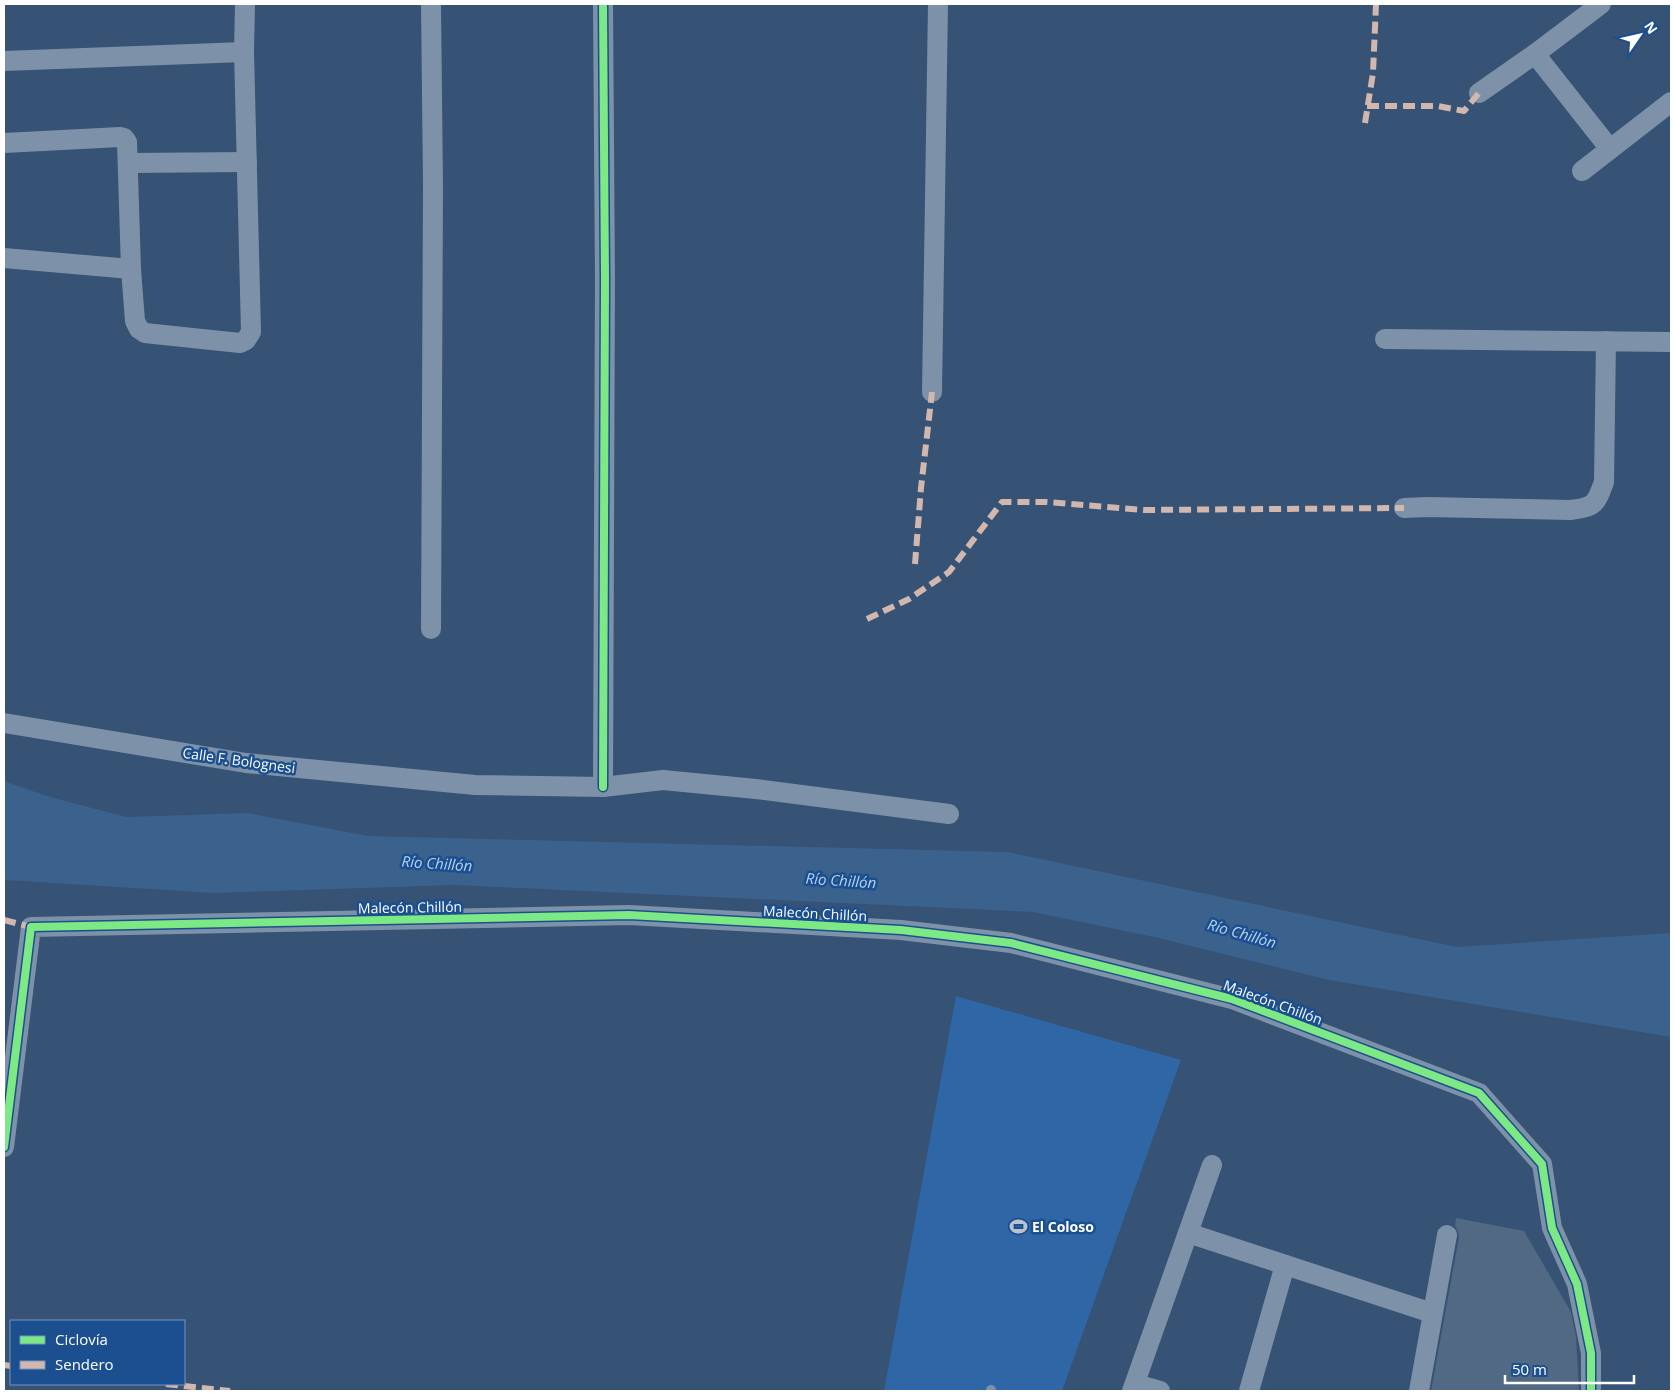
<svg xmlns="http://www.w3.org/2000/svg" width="1675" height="1395" viewBox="0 0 1675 1395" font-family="'Open Sans',sans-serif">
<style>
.green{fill:#2f66a5}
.water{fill:#3b618d}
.building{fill:#526984}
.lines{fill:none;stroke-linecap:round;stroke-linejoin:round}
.service{stroke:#7d92a8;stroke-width:10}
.minor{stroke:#7d92a8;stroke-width:20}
.quiet{stroke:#d1b7ad;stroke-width:6;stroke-dasharray:12 6;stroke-linecap:butt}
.cycleway-casing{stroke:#1b4f8f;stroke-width:11}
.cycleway{stroke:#7ce984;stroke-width:8}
.labels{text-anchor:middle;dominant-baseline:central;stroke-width:5;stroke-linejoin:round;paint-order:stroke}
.street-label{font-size:14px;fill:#fff;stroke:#1b4f8f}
.poi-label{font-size:14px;font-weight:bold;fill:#fff;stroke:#1b4f8f;text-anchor:start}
.water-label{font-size:15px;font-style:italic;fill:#b5d3f5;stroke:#1b4f8f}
</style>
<rect width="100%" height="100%" fill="#365274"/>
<polygon class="green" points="956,996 1181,1060 1062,1391 884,1391"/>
<polygon class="water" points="4,781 47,796 126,817 248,813 368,836 1008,852 1457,947 1671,933 1671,1037 1329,980 1154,937 1033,912 454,885 214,893 4,880"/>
<polygon class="building" points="1456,1218 1524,1231 1571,1312 1576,1337 1579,1391 1431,1391 1459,1237 1458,1231 1455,1226"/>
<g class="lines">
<polyline class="service" points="991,1391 991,1390"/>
<g class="minor">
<polyline points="1535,54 1610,149"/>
<polyline points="4,61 244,52"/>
<polyline points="1479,93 1535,54 1601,4"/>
<polyline points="4,143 120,137 124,138 127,142 131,269 135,321 139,329 145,333 240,343 246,340 251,332 244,52 245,4"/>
<polyline points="128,163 247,162"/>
<polyline points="1582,171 1671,102"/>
<polyline points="4,258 131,269"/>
<polyline points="1385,339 1671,342"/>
<polyline points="932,392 938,4"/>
<path d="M1404,508L1427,507L1570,510C1595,507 1596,504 1604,482L1606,341"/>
<polyline points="431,629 433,186 431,4"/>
<polyline points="4,723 246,763 475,785 603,787 663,780 756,789 949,814"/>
<polyline points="603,787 605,280 603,4"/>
<polyline points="4,1147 31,927 629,915 901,930 1011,943 1232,999 1479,1093 1542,1164 1552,1228 1577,1284 1591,1353 1591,1391"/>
<polyline points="1188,1233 1432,1313"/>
<polyline points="1135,1384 1160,1391"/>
<polyline points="1132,1391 1212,1165"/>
<polyline points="1249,1391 1285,1265"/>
<polyline points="1419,1391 1447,1235"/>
</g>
<g class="quiet">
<polyline points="1367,106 1438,106 1464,111 1479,93"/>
<polyline points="1365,123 1373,73 1376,4"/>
<polyline points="915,564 921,488 932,392"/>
<polyline points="867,619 909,599 949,572 1002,502 1046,502 1144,510 1404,508"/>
<polyline points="4,920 31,927"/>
<polyline points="4,1365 11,1366"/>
<polyline points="166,1384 230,1391"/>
</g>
<defs>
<g id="cycleway">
<polyline points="603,787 605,280 603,4"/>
<polyline points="4,1147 31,927 629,915 901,930 1011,943 1232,999 1479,1093 1542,1164 1552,1228 1577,1284 1591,1353 1591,1391"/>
</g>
</defs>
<use href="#cycleway" class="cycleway-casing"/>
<use href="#cycleway" class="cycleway"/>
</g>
<defs>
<symbol id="stadium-bare" viewBox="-9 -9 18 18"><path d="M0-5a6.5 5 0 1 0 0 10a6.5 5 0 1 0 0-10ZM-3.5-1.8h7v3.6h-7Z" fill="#b9c2ce" stroke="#1b4f8f" stroke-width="2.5" paint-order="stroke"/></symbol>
</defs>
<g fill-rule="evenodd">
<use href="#stadium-bare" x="1006" y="1214" width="25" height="25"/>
</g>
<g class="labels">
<g class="street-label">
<text transform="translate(239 760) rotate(8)">Calle F. Bolognesi</text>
<text transform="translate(410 907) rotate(-1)">Malecón Chillón</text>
<text transform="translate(815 913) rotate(3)">Malecón Chillón</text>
<text transform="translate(1273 1002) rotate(20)">Malecón Chillón</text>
</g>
<g class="poi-label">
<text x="1032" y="1226">El Coloso</text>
</g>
<g class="water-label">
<text transform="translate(437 863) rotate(4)">Río Chillón</text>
<text transform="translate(841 880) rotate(4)">Río Chillón</text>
<text transform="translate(1242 933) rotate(16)">Río Chillón</text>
</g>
</g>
<rect width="1675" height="1395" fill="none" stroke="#ffffff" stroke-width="10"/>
<rect x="10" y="1320" width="175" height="65" fill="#1b4f8f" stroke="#7695bc"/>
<rect x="20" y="1336" width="25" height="8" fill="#7ce984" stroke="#7695bc"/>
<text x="55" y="1345" font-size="15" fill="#ffffff">Ciclovía</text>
<rect x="20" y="1361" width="25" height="8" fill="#d1b7ad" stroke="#7695bc"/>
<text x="55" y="1370" font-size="15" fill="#ffffff">Sendero</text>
<g transform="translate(1640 35) rotate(56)" stroke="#1b4f8f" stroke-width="4" paint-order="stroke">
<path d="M0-4L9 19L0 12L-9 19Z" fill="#ffffff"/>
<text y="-8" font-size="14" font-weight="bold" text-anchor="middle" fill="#ffffff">N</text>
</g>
<path d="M1505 1375v8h129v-8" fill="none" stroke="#ffffff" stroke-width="2.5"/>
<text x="1512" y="1375" font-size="15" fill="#ffffff" stroke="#1b4f8f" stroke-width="4" paint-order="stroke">50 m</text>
</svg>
